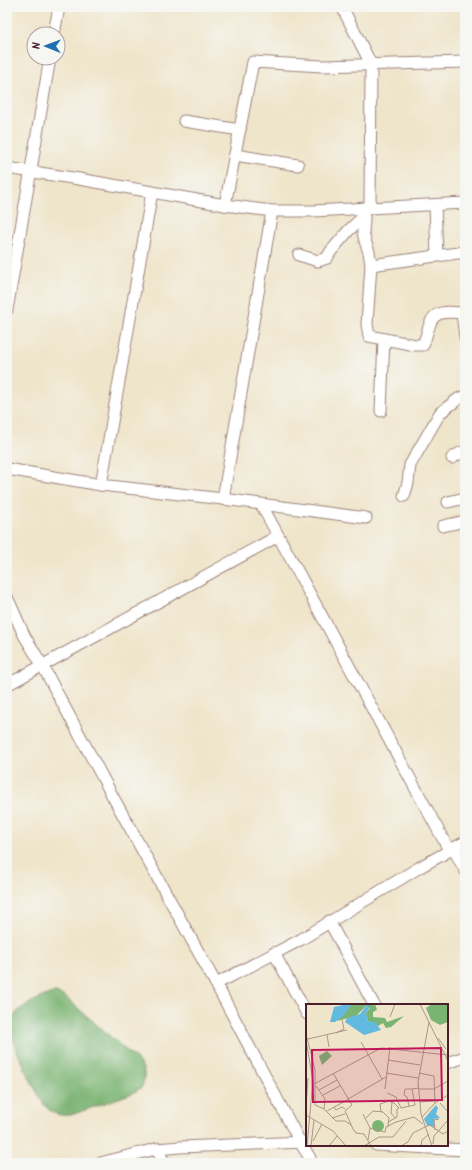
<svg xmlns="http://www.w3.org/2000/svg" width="472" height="1170" viewBox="0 0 472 1170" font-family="Kalam,sans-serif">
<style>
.forest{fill:#7ab472;stroke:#626a4e}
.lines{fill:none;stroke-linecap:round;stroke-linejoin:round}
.minor-casing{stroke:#9c827a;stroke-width:13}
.minor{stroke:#fff;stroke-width:11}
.inset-road{fill:none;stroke:#ad968a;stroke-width:1}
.view{fill:#c2185b;fill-opacity:0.15;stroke:#c2185b;stroke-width:2}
.inset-edge{fill:none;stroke:#4a1f2b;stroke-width:2}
</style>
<rect width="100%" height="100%" fill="#f6f6f2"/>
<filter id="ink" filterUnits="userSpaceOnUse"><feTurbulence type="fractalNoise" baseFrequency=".025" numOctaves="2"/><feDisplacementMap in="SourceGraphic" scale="8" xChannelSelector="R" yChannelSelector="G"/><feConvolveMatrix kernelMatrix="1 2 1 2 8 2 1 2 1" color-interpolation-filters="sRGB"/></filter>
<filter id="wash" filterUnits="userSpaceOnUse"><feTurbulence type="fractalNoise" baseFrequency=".012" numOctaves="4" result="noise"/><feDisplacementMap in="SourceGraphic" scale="16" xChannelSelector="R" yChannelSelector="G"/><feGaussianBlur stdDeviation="0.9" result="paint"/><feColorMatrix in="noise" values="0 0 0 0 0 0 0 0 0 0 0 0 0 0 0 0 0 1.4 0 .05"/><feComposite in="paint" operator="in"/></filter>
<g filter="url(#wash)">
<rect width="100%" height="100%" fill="#efe5ca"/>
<path class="forest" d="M52,993H56L65,997L135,1058C145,1068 146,1073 142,1087L133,1093L71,1115C62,1116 56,1115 48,1109C41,1104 17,1053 14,1043C12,1035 11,1023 15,1015C20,1006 42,997 52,993Z"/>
</g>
<g filter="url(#ink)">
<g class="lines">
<defs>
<g id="minor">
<polyline points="342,7 371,64 370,208"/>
<polyline points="464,7 465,8"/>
<polyline points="54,34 59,7"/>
<polyline points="184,121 240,130"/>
<polyline points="235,155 298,165"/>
<polyline points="7,168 79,179 225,205 272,211 313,211 465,203"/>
<polyline points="225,205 253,62 322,66 465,62"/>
<polyline points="435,205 437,256"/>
<polyline points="363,208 363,213 364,219 363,232 365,241 369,252 371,265 465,252"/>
<polyline points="299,255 318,261 327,258 331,251 349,230 364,216"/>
<path d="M371,265L367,324L369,336L415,345H423C426,338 427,331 430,324C435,308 452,313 465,313"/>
<polyline points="7,310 50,58"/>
<polyline points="462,313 465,337"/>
<polyline points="381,411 384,339"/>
<polyline points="452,458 460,453 465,452"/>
<polyline points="7,469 101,485 223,499 366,518"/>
<polyline points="101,485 152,192"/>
<polyline points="404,496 408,483 410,465 440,413 458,399 465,396"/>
<polyline points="223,499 272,211"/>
<polyline points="448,502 465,498"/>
<polyline points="261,504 449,850"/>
<polyline points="443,526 465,521"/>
<polyline points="7,597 24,635 42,665 113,797 216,984 300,1142 310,1158"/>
<polyline points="7,685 278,536"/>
<polyline points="453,848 465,870"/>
<polyline points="329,921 374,1005"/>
<polyline points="274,953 307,1014"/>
<polyline points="216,984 300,940 420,867 465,842"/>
<polyline points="447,1063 465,1057"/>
<polyline points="376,1145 465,1150"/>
<polyline points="156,1149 165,1163"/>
<polyline points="100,1163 156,1149 180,1147 305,1142"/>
</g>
</defs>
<use href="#minor" class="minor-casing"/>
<use href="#minor" class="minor"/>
</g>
</g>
<g transform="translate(306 1004)">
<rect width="142" height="142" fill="#efe5ca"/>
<path d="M46,0H69L71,6L67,8V13L79,14L81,18L98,12L85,23L80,24L77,19L72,22L62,17L60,9L64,4L60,2L50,12L31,17ZM126,0H142V18L134,21L125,16L120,4ZM21,47L26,52L16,61L13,52ZM66 122a6 6 0 1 1 12 0a6 6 0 1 1-12 0Z" fill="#7ab472"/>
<path d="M42,0H46L36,13L29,18H24L28,3ZM61,1L64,3L60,9L62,17L69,18L75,26L58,31L39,18L41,14L54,10ZM130,101L132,104L130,110L134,114L128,115V123L121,121L118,115Z" fill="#63bae0"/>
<path class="inset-road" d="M114,0L142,57M84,13L89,0M123,18L112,78L115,110L126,142M30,29L38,25L36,16M0,30L9,66V101M21,31L23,43M132,34L140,45M2,35L41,26M0,37L7,76L1,142M55,38L76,75M82,56L114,61M27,69L46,101L39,107L47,125L50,129L58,130L65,142M80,69L112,74M113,69L128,72L129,99L116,113M8,80L75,44L142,51M10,82L19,95L18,105M79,85L84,43M113,85H128L142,77M13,86L31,76M81,89L90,93L95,104L109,101L106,85L113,84M17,91L34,82M42,95L80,73M86,98L85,109L89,114M113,98L129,97M129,99L142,91M134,99L142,108M9,101L18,105L30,117H39L45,121M103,102L101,93L98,91L99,85H106M28,103L30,106L36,103L39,105M0,104L2,74M21,107L43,95M75,108L74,100L83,97L88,99L93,104M57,110L64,124L79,128L80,123L90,118L108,113L117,120M0,111L27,127L40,142M26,114L39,110M59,115L67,107L77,108L83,114L82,123M82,118L91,113V105L93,104M129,126L128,116L133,115M62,136L64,124M7,137L16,120M127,140L128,132L142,116M5,142L8,116M23,142L31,132M58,142L73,133H87L100,117M95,142L102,138L107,129L121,122L124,121L137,130L142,127M115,142L116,136L123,130"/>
<path class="view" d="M135,44L136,96L7,98L6,46Z"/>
<rect width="142" height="142" class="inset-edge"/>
</g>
<rect width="472" height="1170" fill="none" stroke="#f6f6f2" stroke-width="24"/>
<g transform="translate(46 46) rotate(271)"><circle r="19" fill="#f6f6f2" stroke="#b1a0a2"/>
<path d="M0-3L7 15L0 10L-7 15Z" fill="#1f6fb2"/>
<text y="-6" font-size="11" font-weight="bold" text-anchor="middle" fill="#4a1f2b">N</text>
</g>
</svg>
